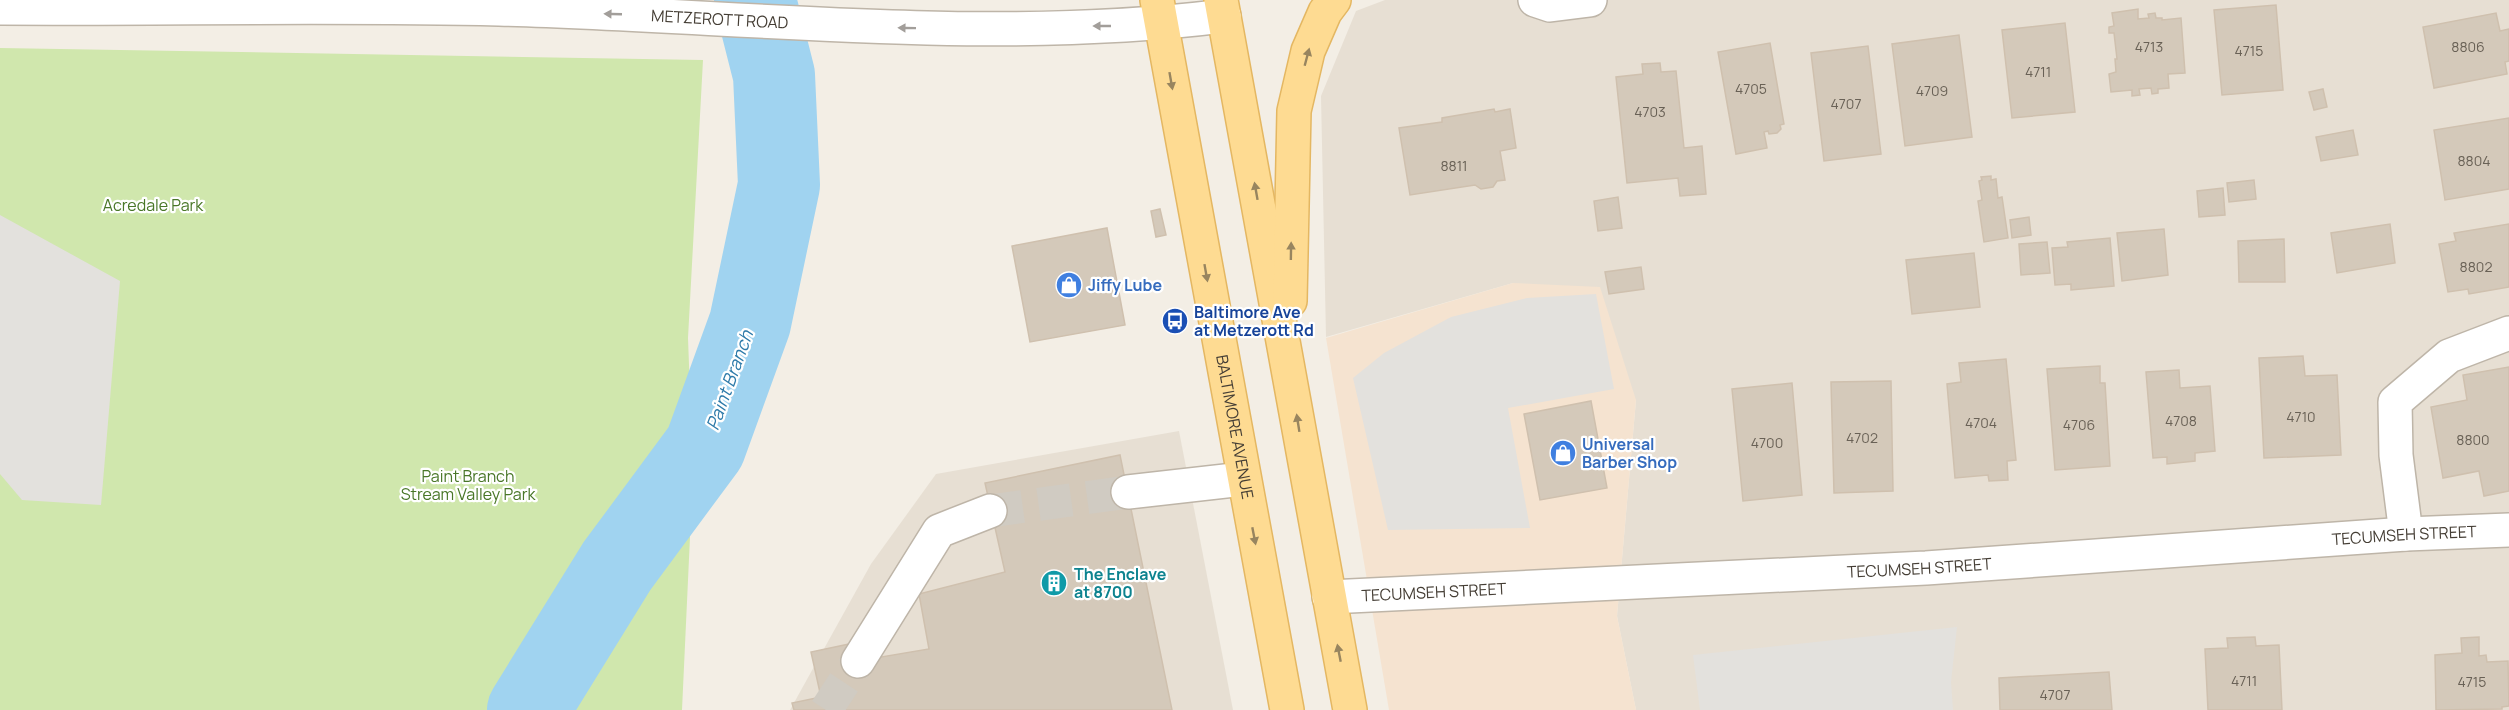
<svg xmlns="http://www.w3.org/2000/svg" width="2509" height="710" viewBox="0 0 2509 710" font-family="Manrope,sans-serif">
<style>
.residential{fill:#e7dfd3}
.commercial{fill:#f5e3d0}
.green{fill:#d0e7ad}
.parking{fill:#e3e1dd}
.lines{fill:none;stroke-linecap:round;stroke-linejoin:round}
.river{stroke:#a0d3f0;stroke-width:82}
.building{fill:#d4c9ba;stroke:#cfc0ae;stroke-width:1.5}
.minor-tunnel{stroke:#d0cbc2;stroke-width:33;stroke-dasharray:33 16;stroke-linecap:butt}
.minor-casing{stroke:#beb5a8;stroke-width:36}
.major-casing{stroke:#e4b762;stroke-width:36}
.minor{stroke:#fff;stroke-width:33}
.major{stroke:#fedb92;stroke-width:33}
.oneway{fill:#a29e9a}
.oneway2{fill:#98855f}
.labels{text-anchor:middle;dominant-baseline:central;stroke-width:4.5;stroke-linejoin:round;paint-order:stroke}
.number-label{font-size:14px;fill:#696156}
.street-label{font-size:16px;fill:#453e35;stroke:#fff}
.park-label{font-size:16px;fill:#497728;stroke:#fff}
.shop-label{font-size:16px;font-weight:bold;fill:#366cbe;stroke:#fff;text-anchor:start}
.transit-label{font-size:16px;font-weight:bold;fill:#164399;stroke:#fff;text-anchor:start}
.culture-label{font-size:16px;font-weight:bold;fill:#0d838f;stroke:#fff;text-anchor:start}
.water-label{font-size:18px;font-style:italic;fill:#2d7aa9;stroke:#fff}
</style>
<rect width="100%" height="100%" fill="#f3eee5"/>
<g class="residential">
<polygon points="1385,0 2509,0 2509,710 1636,710 1617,616 1636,400 1513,283 1326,337 1321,96 1356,11"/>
<polygon points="1179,431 1233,710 790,710 871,564 936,474"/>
</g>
<polygon class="commercial" points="1513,283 1600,287 1636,400 1617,616 1636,710 1389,710 1326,338"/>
<polygon class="green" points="0,48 703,60 688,338 693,472 682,710 0,710"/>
<g class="parking">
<polygon points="0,215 120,281 101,505 22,500 0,474"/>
<polygon points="1596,294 1614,389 1508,408 1530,528 1388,530 1353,378 1384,353 1451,317 1527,298"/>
<polygon points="1957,627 1951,682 1953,710 1700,710 1693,655"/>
</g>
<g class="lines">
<polyline class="river" points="528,710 617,566 705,447 750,323 779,185 774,75 755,0"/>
</g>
<g class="building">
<polygon points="2276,5 2283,90 2222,95 2214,10"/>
<polygon points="2138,9 2138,19 2149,18 2148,14 2155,13 2156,18 2162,18 2162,20 2181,18 2185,73 2168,74 2169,88 2158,89 2158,93 2152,94 2151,88 2139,89 2140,95 2132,96 2132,90 2111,92 2109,74 2116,72 2115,59 2117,59 2114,33 2109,33 2109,27 2114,26 2112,13"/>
<polygon points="2496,13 2500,31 2509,29 2509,61 2505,62 2507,74 2434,88 2423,27"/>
<polygon points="2065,23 2075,112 2012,118 2002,30"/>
<polygon points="1959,35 1972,137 1905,146 1892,44"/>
<polygon points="1770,43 1784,124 1780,125 1781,129 1777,133 1769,134 1768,131 1764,132 1767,148 1736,154 1718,52"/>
<polygon points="1868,46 1881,154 1824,161 1811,53"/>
<polygon points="1660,63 1661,72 1676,71 1684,148 1702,146 1706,194 1680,196 1678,178 1627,183 1616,77 1643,74 1642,64"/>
<polygon points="2323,89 2327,107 2314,110 2309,92"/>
<polygon points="1494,109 1495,112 1510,109 1516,148 1500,151 1505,180 1497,181 1493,187 1481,189 1475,185 1410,195 1399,128 1442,122 1442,118"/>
<polygon points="2509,118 2509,189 2445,200 2434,130"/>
<polygon points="2353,130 2358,155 2321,161 2316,137"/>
<polygon points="1991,176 1991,180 1996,179 1998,198 2002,197 2008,238 1984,242 1978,201 1982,200 1979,181 1982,180 1981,177"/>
<polygon points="2254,180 2256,199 2229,202 2227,183"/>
<polygon points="2223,188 2225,215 2199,217 2197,191"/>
<polygon points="1618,197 1622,228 1598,231 1594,201"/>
<polygon points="1160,209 1166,235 1156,237 1151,211"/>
<polygon points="2029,217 2031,235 2012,238 2010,220"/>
<polygon points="2390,224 2395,263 2337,273 2331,233"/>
<polygon points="2509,224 2509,287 2469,294 2468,289 2448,292 2439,244 2456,241 2454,233"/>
<polygon points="1107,228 1125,325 1030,342 1012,246"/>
<polygon points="2164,229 2168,275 2122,281 2117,233"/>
<polygon points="2110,238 2114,286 2071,290 2071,284 2055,285 2052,248 2068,247 2067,242"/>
<polygon points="2284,239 2285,282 2239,282 2238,241"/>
<polygon points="2047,242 2050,273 2021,275 2019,244"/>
<polygon points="1974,253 1980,307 1912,314 1906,260"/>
<polygon points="1641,267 1644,289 1609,294 1605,272"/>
<polygon points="2303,356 2305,376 2337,375 2341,455 2264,458 2259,358"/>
<polygon points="2006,359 2016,460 2007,461 2008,480 1989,481 1988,475 1955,478 1947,384 1961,382 1959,363"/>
<polygon points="2100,366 2100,383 2105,383 2110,466 2055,470 2047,369"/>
<polygon points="2509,367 2509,491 2484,496 2479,471 2443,478 2431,407 2467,400 2463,375"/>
<polygon points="2179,370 2180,388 2210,386 2215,451 2195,453 2195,461 2167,464 2167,457 2153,458 2146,372"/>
<polygon points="1891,381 1893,491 1834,493 1831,382"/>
<polygon points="1792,383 1802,495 1743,501 1732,389"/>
<polygon points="1591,401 1607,488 1540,500 1524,414"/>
<polygon points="1120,455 1172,710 794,710 792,703 821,697 811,652 854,643 858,661 929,649 919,594 1005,572 985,483"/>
<polygon points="2255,637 2256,646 2279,645 2282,710 2208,710 2205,649 2228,648 2227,638"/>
<polygon points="2479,637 2479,656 2486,655 2487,662 2508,661 2509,706 2502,707 2502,709 2436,710 2435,655 2462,653 2461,638"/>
<polygon points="2109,672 2112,710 2000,710 1999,678"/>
</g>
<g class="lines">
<g class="minor-tunnel">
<polyline points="990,511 1128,492"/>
<polyline points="826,710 858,661"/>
</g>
<defs>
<g id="minor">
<polyline points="1535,0 1550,5 1590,0"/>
<path id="s1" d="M0,8C166,9 333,5 499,9C740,15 983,46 1224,16"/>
<polyline points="1128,492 1243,479"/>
<polyline points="2406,534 2396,455 2395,402 2449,356 2509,333"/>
<path id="s2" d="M1329,597L1926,568L2406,534L2509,530"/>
<polyline points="858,661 939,531 990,511"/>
</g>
<g id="major">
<path id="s3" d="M1157,0L1287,710"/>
<polyline points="1221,0 1350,710"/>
<polyline points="1290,301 1294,111 1308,51 1325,12 1334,0"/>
</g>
</defs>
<use href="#minor" class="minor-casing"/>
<use href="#major" class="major-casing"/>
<use href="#minor" class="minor"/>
<use href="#major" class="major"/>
</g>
<defs><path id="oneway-solid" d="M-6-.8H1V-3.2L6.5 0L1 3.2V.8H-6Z" transform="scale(1.5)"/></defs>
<g class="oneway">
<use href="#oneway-solid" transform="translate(613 14) rotate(-178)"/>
<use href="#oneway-solid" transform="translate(1102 26) rotate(-180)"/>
<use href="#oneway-solid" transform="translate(907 28) rotate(-179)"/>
</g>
<g class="oneway2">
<use href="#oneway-solid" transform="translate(1307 57) rotate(-75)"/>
<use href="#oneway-solid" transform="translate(1171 81) rotate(80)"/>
<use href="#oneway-solid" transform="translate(1256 191) rotate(-100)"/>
<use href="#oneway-solid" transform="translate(1291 251) rotate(-89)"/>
<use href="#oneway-solid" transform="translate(1206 273) rotate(80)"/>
<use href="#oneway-solid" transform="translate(1298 423) rotate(-99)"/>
<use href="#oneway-solid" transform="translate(1254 536) rotate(79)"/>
<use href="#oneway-solid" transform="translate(1339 653) rotate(-101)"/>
</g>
<defs>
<symbol id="shop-disc" viewBox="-11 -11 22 22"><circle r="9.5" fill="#3f7fe0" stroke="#fff"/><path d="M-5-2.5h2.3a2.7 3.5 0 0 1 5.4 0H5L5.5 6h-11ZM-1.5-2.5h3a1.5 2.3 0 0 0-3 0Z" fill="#fff"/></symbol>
<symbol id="bus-disc" viewBox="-11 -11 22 22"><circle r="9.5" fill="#1a4fb4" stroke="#fff"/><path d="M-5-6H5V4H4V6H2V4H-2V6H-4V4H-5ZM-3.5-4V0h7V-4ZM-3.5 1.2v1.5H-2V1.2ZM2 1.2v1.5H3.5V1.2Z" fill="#fff"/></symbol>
<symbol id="building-disc" viewBox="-11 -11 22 22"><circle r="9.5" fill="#0f9aa8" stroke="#fff"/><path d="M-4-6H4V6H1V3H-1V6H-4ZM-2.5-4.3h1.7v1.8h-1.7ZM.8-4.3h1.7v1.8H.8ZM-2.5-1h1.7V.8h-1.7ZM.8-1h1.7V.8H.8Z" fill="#fff"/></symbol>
</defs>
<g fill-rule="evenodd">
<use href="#shop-disc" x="1054" y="270" width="30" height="30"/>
<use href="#bus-disc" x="1160" y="306" width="30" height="30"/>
<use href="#shop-disc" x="1548" y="438" width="30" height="30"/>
<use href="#building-disc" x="1039" y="568" width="30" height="30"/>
</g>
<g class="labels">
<g class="number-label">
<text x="2149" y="46">4713</text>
<text x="2468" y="46">8806</text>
<text x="2249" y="50">4715</text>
<text x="2038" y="71">4711</text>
<text x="1751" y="88">4705</text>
<text x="1932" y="90">4709</text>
<text x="1846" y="103">4707</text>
<text x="1650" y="111">4703</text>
<text x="2474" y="160">8804</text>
<text x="1454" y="165">8811</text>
<text x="2476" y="266">8802</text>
<text x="2301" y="416">4710</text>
<text x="2181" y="420">4708</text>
<text x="1981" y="422">4704</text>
<text x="2079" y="424">4706</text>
<text x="1862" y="437">4702</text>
<text x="2473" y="439">8800</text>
<text x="1767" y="442">4700</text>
<text x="2244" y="680">4711</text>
<text x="2472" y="681">4715</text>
<text x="2055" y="694">4707</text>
</g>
<g class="street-label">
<text stroke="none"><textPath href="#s1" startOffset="720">METZEROTT ROAD</textPath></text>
<text stroke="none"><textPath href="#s3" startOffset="434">BALTIMORE AVENUE</textPath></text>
<text stroke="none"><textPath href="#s2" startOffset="1077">TECUMSEH STREET</textPath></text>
<text stroke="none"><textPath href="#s2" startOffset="591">TECUMSEH STREET</textPath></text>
<text stroke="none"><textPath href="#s2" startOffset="105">TECUMSEH STREET</textPath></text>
</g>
<g class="park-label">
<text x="153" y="205">Acredale Park</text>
<text x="468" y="476">Paint Branch<tspan x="468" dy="18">Stream Valley Park</tspan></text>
</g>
<g class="shop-label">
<text x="1088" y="285">Jiffy Lube</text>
<text x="1582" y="444">Universal<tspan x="1582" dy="18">Barber Shop</tspan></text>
</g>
<g class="transit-label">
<text x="1194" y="312">Baltimore Ave<tspan x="1194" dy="18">at Metzerott Rd</tspan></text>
</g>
<g class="culture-label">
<text x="1074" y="574">The Enclave<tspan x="1074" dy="18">at 8700</tspan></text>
</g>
<g class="water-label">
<text transform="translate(729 380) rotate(-70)">Paint Branch</text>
</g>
</g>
</svg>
